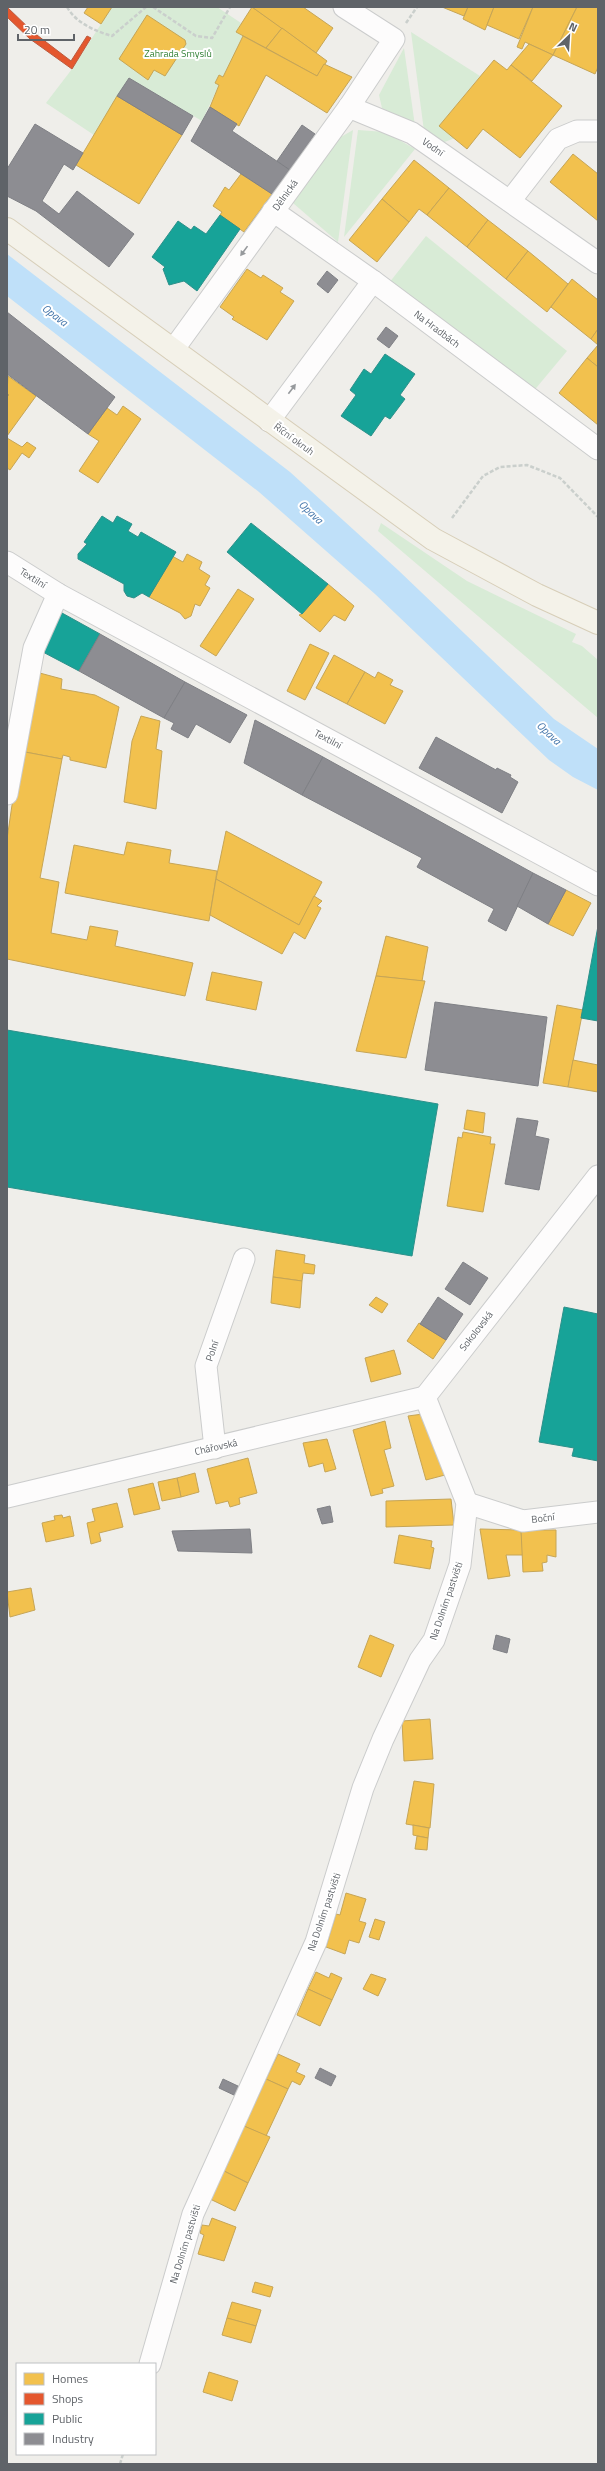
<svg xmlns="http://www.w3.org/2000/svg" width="605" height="2471" viewBox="0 0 605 2471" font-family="'Titillium Web',sans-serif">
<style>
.green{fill:#d8ebd6}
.water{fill:#bfe0f9}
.homes{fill:#f2c14e;stroke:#c6a556}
.shops{fill:#e4572e;stroke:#bc5b3f}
.public{fill:#17a398;stroke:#2d908a}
.industry{fill:#8d8d92;stroke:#7f8085}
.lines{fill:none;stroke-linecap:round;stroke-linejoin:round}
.minor-casing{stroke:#cbcccc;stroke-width:23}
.major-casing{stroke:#d7ceb8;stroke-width:24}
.path{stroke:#cacfcc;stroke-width:2.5;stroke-dasharray:4 2;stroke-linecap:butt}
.minor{stroke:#fdfcfc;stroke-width:21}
.major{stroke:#f4f2e9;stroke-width:22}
.oneway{fill:#96999c}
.labels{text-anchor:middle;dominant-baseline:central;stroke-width:4;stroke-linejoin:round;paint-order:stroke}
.park-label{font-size:10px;fill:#348238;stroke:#fff}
.street-label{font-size:10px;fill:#5f6368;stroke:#fff}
.water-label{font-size:11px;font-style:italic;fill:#4174aa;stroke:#fff}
</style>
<rect width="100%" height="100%" fill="#efeeea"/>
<g class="green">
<polygon points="112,7 217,7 241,23 236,32 243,36 223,77 219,75 215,83 219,85 202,121 129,78 94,135 46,103 72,69"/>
<polygon points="411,32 480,76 439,126 455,138 442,143 424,131"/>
<polygon points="404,48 415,126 382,108 379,95"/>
<polygon points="353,130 338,242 293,203 291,195 334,141"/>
<polygon points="358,130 385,132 415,149 344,237"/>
<polygon points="426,236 567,351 532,393 389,283"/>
<polygon points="381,523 467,581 576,634 572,642 582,646 598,660 598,718 378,531"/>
</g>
<polygon class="water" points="7,254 290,472 398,570 554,719 598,749 598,790 573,777 549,760 375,594 259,492 7,296"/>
<g class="homes">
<polygon points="88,7 112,7 101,24 84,13"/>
<polygon points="252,7 282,28 266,48 236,32"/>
<polygon points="252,7 303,7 333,28 316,53"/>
<polygon points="442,7 468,7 464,16"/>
<polygon points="468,7 494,7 485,30 463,19"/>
<polygon points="494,7 533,7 519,39 487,25"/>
<polygon points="533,7 577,7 553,55 525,42 522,49 517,47"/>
<polygon points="577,7 598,7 598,67 595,74 553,55"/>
<polygon points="147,15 185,40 186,44 165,76 154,70 148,80 119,59"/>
<polygon points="282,28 327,61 317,76 266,48"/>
<polygon points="243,36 317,76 324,64 352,77 327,113 266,75 239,126 210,107 219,85 215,83 219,75 223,77"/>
<polygon points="529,44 553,55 532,81 511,65"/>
<polygon points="494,60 507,70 511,65 562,106 520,158 483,129 467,149 439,126"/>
<polygon points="117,96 182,135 139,204 76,165"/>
<polygon points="573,154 598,174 598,221 550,182"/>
<polygon points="414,160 449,188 427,215 419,209 409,222 382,199"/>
<polygon points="241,174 272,194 244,232 220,215 222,212 213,206 225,187 229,190"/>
<polygon points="449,188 488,220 467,247 427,215"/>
<polygon points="382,199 409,222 377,262 349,240"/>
<polygon points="488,220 528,251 506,279 467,247"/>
<polygon points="528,251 568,284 547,312 506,279"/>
<polygon points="247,269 261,278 263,275 283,288 280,292 294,301 267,340 232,319 234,317 220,307"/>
<polygon points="572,279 598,300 598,329 591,339 551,307"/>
<polygon points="598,329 598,367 587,358 598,345 591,339"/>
<polygon points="587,358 598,367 598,425 559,393"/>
<polygon points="8,376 36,396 7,436 7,397 9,395 7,393"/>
<polygon points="123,406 141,419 98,483 79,471 99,441 88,434 107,408 117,415"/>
<polygon points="7,438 22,447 27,442 36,448 29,458 22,453 10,470 7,468"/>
<polygon points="187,554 202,562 199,569 210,576 205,585 210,588 200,606 195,604 191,616 185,619 180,613 149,597 172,556 183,562"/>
<polygon points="328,584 354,606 345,621 334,615 320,632 299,615 302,614"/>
<polygon points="238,589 254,599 216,656 200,646"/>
<polygon points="310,644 329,653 305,700 287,691"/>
<polygon points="334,655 365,672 347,704 316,688"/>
<polygon points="36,672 62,679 61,689 95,695 119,707 106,768 70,760 70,757 63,755 62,759 20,751"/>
<polygon points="365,672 375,678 378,672 393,680 390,685 403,691 385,724 347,704"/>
<polygon points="141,716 160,721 156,749 162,751 156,809 124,802 132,741"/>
<polygon points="20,751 62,759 40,878 59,882 51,933 87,940 90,926 118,931 115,946 193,963 185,996 7,959 7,839"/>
<polygon points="226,831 322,882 299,925 216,879"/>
<polygon points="127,842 171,850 169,863 217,871 209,921 65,893 74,845 124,855"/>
<polygon points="216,879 299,925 314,896 322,901 317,906 321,908 305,939 294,932 282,954 210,915"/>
<polygon points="566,890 591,903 573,936 548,924"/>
<polygon points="386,936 428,947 422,981 376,976"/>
<polygon points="212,972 262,982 256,1010 206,1000"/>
<polygon points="376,976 425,981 406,1058 356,1051"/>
<polygon points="557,1005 583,1010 568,1087 543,1083"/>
<polygon points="573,1060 598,1065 598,1092 568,1087"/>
<polygon points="467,1110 485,1113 483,1133 464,1129"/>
<polygon points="463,1132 491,1137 490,1144 495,1144 483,1212 447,1206 458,1137 462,1138"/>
<polygon points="276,1250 305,1255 304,1263 315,1265 314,1274 303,1273 302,1281 273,1277"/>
<polygon points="273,1277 302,1281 300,1308 271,1303"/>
<polygon points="376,1297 388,1304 382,1313 369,1305"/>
<polygon points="419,1323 446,1340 433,1359 407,1341"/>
<polygon points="394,1350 401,1374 371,1382 365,1358"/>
<polygon points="423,1414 445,1475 426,1480 408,1416"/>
<polygon points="385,1421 391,1448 384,1450 394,1486 382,1489 383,1493 371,1496 353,1430"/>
<polygon points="327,1439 336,1469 325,1472 323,1463 309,1467 303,1443"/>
<polygon points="248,1458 257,1493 239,1498 240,1504 230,1507 228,1501 216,1504 207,1469"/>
<polygon points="195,1473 199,1492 181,1497 177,1478"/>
<polygon points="177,1478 181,1497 162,1501 158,1482"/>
<polygon points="153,1483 160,1509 134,1515 128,1489"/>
<polygon points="451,1499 454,1525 386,1527 386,1501"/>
<polygon points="117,1503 123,1527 99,1533 101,1541 91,1544 87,1523 95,1521 92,1509"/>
<polygon points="62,1515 63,1518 70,1516 74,1536 46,1542 42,1523 55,1520 54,1516"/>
<polygon points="480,1529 521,1530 523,1555 506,1555 510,1576 488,1579"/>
<polygon points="521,1530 556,1530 556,1557 547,1555 547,1562 542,1563 543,1571 523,1572"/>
<polygon points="399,1535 432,1541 431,1547 434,1548 430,1569 394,1563"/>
<polygon points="31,1588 35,1610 10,1617 7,1592"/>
<polygon points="370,1635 394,1645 381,1677 358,1667"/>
<polygon points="430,1719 433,1759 404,1761 402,1721"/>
<polygon points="414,1781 434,1784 430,1828 406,1824"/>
<polygon points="413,1825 429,1828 428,1838 413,1835"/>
<polygon points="417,1836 428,1838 427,1850 415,1849"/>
<polygon points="346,1893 366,1899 359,1921 366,1923 359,1943 349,1940 345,1954 326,1947 336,1914 340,1915"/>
<polygon points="375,1919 385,1922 379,1940 369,1937"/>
<polygon points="316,1972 329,1978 331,1973 342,1978 332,2000 308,1989"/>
<polygon points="371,1974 386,1979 378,1996 363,1989"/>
<polygon points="308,1989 332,2000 320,2026 297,2015"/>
<polygon points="278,2054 300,2064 296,2072 305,2076 300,2085 292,2081 288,2089 266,2079"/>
<polygon points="266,2079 288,2089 266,2136 244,2126"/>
<polygon points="244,2126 270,2137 248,2183 224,2171"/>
<polygon points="224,2171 248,2183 235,2211 210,2199"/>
<polygon points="212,2218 236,2227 224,2261 198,2254 204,2235 200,2233 202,2225 209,2226"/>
<polygon points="255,2282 273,2287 270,2297 252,2292"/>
<polygon points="232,2302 261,2310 256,2326 227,2318"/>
<polygon points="227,2318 256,2326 251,2343 222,2335"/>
<polygon points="209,2372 238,2381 232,2401 203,2392"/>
</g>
<polygon class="shops" points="7,7 33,32 71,61 87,36 91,38 72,69 30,39 7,17"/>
<g class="public">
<polygon points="220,215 240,229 197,291 184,281 169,285 163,269 165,267 152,257 178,221 191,230 194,226 206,234"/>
<polygon points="385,354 415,374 400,395 405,399 390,419 385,416 371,436 341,416 356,395 350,390 364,369 371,374"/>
<polygon points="102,516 113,523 117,516 132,524 128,531 138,537 141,532 176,552 149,597 142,593 134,598 127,596 124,591 124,584 78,559 78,554 87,544 84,542"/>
<polygon points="251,523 328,584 302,614 227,552"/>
<polygon points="62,613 100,634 79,671 41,651"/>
<polygon points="598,926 598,1021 581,1018"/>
<polygon points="7,1030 438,1104 412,1256 7,1187"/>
<polygon points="564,1307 598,1314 598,1461 572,1456 574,1448 539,1442"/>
</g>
<g class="industry">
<polygon points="129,78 193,116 182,135 117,96"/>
<polygon points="210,107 237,124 232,131 290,170 272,194 191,141"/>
<polygon points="35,124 83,153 73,170 64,164 42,201 59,214 77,191 134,234 109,267 36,211 7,196 7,169"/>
<polygon points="302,125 315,134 290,170 277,161"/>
<polygon points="327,271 338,280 328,293 317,284"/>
<polygon points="7,312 115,397 88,434 7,374"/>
<polygon points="386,327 398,336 389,348 377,339"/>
<polygon points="100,634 185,682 164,718 79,671"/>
<polygon points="185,682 247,715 230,743 196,724 188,738 171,729 174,723 164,718"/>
<polygon points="255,720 323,757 302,795 244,763"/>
<polygon points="436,737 496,770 497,768 511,775 510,777 518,782 502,813 419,768"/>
<polygon points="323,757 533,873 506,931 488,921 494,909 417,867 422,858 302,795"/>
<polygon points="533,873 566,890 548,924 517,906"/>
<polygon points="435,1002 547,1017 538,1086 425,1070"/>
<polygon points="517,1118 538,1121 535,1136 549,1139 539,1190 505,1184"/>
<polygon points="463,1262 488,1278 470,1305 445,1289"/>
<polygon points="438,1297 463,1314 446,1340 420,1324"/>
<polygon points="330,1506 333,1522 322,1524 317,1509"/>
<polygon points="250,1529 252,1553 178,1551 172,1531"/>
<polygon points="496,1635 510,1639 507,1653 493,1649"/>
<polygon points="320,2068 336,2076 331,2086 315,2078"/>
<polygon points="223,2079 240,2087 236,2096 219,2088"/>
</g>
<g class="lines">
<defs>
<g id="minor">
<polyline points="349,107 412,133 598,263"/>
<polyline points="510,201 558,139 577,131 598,131"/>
<polyline points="273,211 373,281 598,449"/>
<polyline points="173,350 349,107 394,39 344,7"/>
<polyline points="269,421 373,281"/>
<polyline points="7,562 58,594 598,885"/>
<polyline points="7,794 34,648 58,594"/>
<polyline points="425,1397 598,1176"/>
<polyline points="215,1448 206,1366 244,1259"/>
<polyline points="7,1497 425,1397"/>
<polyline points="467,1503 523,1521 598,1512"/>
<polyline points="150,2364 193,2214 316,1942 363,1788 383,1739 420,1660 434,1640 460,1565 467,1503 425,1397"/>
</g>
<polyline id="major" points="7,229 433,539 537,595 598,623"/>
</defs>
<use href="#minor" class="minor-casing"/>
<use href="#major" class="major-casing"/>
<g class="path">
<path d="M67,7C76,23 95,31 112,36L146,7"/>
<polyline points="153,7 196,36 212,38 230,7"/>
<polyline points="406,23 417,7"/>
<polyline points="452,518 483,476 500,467 527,465 560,478 598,517"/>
<polyline points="120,2464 123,2454"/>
</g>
<use href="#minor" class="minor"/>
<use href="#major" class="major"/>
</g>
<defs><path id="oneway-solid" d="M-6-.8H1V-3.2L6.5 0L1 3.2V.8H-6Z"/></defs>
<g class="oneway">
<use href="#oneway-solid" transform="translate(244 251) rotate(126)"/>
<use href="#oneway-solid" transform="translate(292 389) rotate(-53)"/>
</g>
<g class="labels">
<g class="park-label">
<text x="178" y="53">Zahrada Smyslů</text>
</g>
<g class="street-label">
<text transform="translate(433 147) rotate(35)">Vodní</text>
<text transform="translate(285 195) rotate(-54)">Dělnická</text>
<text transform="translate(437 329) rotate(37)">Na Hradbách</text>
<text transform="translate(294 439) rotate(36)">Říční okruh</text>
<text transform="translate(33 578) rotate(32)">Textilní</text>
<text transform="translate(328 739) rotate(28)">Textilní</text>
<text transform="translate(476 1331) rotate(-52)">Sokolovská</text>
<text transform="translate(212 1351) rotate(-71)">Polní</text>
<text transform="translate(216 1447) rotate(-13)">Chářovská</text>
<text transform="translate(543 1518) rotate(-7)">Boční</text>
<text transform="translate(446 1601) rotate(-71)">Na Dolním pastvišti</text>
<text transform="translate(324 1912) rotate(-71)">Na Dolním pastvišti</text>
<text transform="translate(185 2244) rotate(-73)">Na Dolním pastvišti</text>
</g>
<g class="water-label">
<text transform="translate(55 315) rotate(37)">Opava</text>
<text transform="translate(311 512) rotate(43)">Opava</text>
<text transform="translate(549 733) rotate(43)">Opava</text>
</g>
</g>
<rect width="605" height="2471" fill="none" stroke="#5f6368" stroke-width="16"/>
<rect x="16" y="2363" width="140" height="92" fill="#ffffff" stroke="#bfc1c3"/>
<rect x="24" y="2373" width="20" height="12" fill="#f2c14e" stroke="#bfc1c3"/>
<text x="52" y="2383" font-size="12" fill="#5f6368">Homes</text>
<rect x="24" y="2393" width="20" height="12" fill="#e4572e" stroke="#bfc1c3"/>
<text x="52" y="2403" font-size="12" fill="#5f6368">Shops</text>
<rect x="24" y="2413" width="20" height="12" fill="#17a398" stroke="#bfc1c3"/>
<text x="52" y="2423" font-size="12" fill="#5f6368">Public</text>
<rect x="24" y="2433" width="20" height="12" fill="#8d8d92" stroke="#bfc1c3"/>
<text x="52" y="2443" font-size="12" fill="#5f6368">Industry</text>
<g transform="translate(569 36) rotate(25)" stroke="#ffffff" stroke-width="3" paint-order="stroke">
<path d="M0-3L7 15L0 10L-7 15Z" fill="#5f6368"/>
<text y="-6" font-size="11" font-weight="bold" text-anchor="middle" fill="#5f6368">N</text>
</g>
<path d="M18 34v6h56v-6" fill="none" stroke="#5f6368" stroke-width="2"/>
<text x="24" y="34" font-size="12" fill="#5f6368" stroke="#ffffff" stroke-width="3" paint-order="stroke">20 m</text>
</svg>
